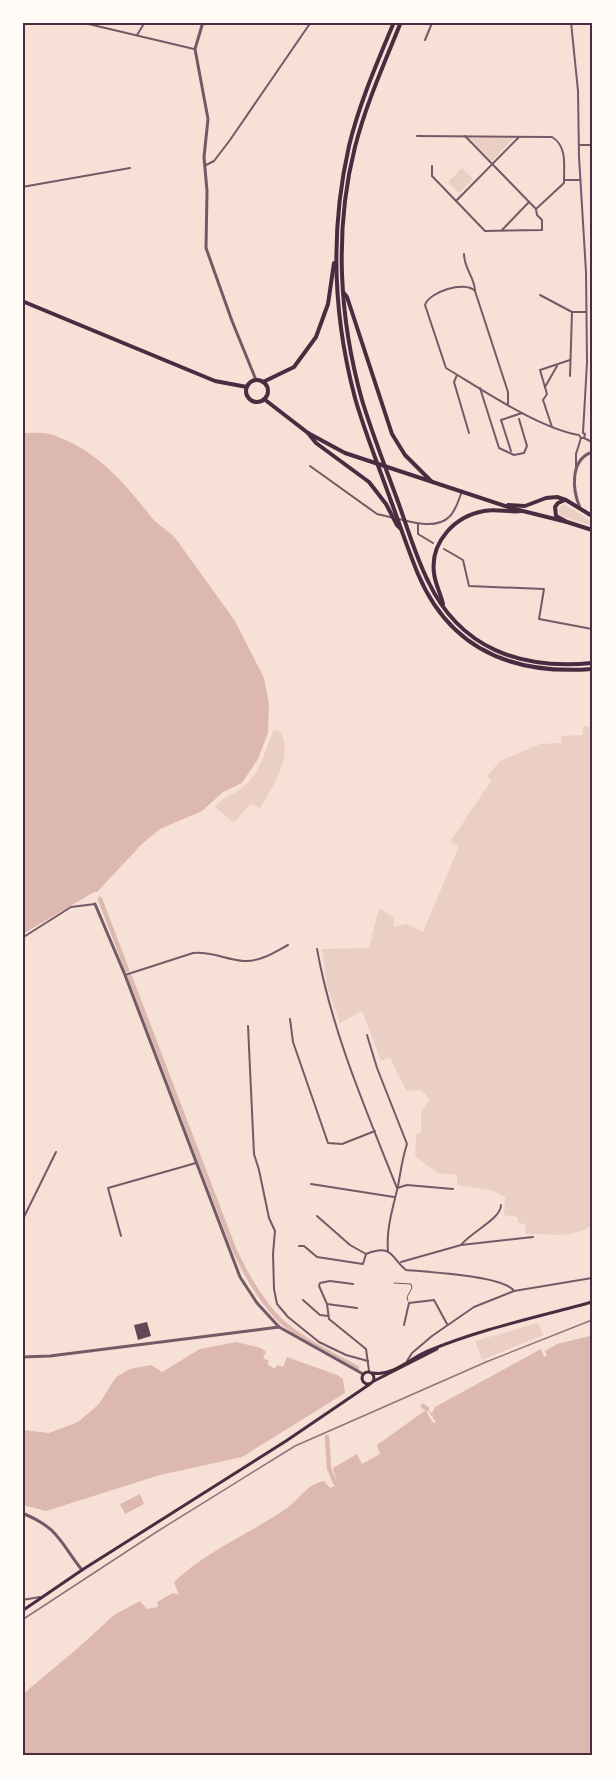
<svg xmlns="http://www.w3.org/2000/svg" width="615" height="1778" viewBox="0 0 615 1778" font-family="'Space Grotesk',sans-serif">
<style>
.green{fill:#ebcfc5}
.water{fill:#dcb8b0}
.lines{fill:none;stroke-linecap:round;stroke-linejoin:round}
.canal{stroke:#dcb8b0;stroke-width:4.5}
.building{fill:#644757}
.service{stroke:#755966;stroke-width:1}
.minor{stroke:#755966;stroke-width:2}
.tertiary{stroke:#755966;stroke-width:3}
.secondary{stroke:#4a2c40;stroke-width:3}
.primary{stroke:#4a2c40;stroke-width:4}
.trunk{stroke:#4a2c40;stroke-width:4}
.motorway{stroke:#4a2c40;stroke-width:4}
.rail{stroke:#8f747c;stroke-width:1.5}
.neatline{fill:none;stroke:#4a2c40;stroke-width:2}
</style>
<rect width="100%" height="100%" fill="#f7e1d7"/>
<g class="green">
<polygon points="469,138 514,138 492,161"/>
<polygon points="462,168 473,179 459,193 448,182"/>
<polygon points="564,504 592,521 592,526 560,516 558,509"/>
<path d="M583,726L592,727V1225C566,1241 552,1232 526,1234L525,1224L519,1223L517,1217L504,1215L505,1197L494,1191L457,1185V1175L438,1173L415,1156L416,1134L421,1132V1112L430,1099L421,1090L407,1091L398,1075L390,1057L381,1061L362,1011L340,1023L327,986L322,949L369,948L379,908L395,918L393,927L407,924L423,932L459,846L450,842L491,781L487,776L500,761L540,744L561,743V736L583,735Z"/>
<path d="M276,730L280,731C295,755 272,788 260,808L250,804L234,823L215,807C222,797 232,796 242,788C260,774 265,751 273,731Z"/>
<polygon points="538,1323 543,1335 482,1360 475,1341"/>
</g>
<g class="water">
<path d="M23,433C31,433 41,432 50,434C95,448 125,483 152,518C157,524 169,531 176,539L235,621L264,678L269,704L268,733L258,759L242,783L223,792L202,811L160,829L142,844L97,892H94L23,934Z"/>
<path d="M590,1336L592,1341V1755H23V1694L78,1648L114,1615L140,1601L147,1609L158,1607L157,1602L173,1593L179,1595L174,1582C207,1550 250,1534 287,1508C301,1498 307,1484 324,1481L330,1488L335,1486L336,1478L333,1468L357,1454L362,1464L380,1454L377,1445L423,1412L426,1411L433,1423L436,1422L427,1409L436,1417L432,1413L435,1407L541,1349L544,1357L547,1356L545,1351L557,1344Z"/>
<polygon points="236,1342 261,1348 266,1352 263,1358 269,1361 267,1364 275,1369 277,1365 283,1367 287,1357 337,1375 343,1379 345,1393 242,1457 160,1475 46,1511 23,1505 23,1430 49,1433 78,1422 99,1404 116,1377 130,1369 151,1365 162,1372 200,1349"/>
<polygon points="140,1494 144,1504 125,1514 120,1504"/>
</g>
<g class="lines">
<g class="canal">
<polyline points="100,899 127,970"/>
<path d="M130,977L234,1249C246,1275 261,1302 282,1322C304,1341 332,1354 357,1368"/>
<polyline points="423,1406 427,1409"/>
<polyline points="327,1437 329,1468 335,1483"/>
</g>
</g>
<polygon class="building" points="147,1322 151,1336 138,1340 134,1325"/>
<g class="lines">
<polyline class="service" points="394,1283 411,1284 412,1288 407,1297 408,1301"/>
<g class="minor">
<polyline points="80,22 194,49"/>
<polyline points="571,22 578,91 579,157 586,272 587,362 583,433 585,434 584,438"/>
<polyline points="137,35 145,22"/>
<polyline points="425,40 432,23 436,22"/>
<path d="M417,136L552,137C567,146 564,164 564,180H580"/>
<polyline points="465,136 536,209 564,183 564,180"/>
<polyline points="579,145 592,145"/>
<polyline points="206,165 214,161 230,140 311,22"/>
<polyline points="432,166 432,176 485,231 542,230 542,220 537,215 536,209"/>
<polyline points="22,187 130,168"/>
<polyline points="456,201 519,137"/>
<polyline points="502,230 529,202"/>
<path d="M464,254C464,268 474,277 475,290"/>
<polyline points="540,295 572,312 586,312"/>
<polyline points="457,375 454,382 469,433"/>
<polyline points="570,376 572,312"/>
<polyline points="545,387 557,366"/>
<polyline points="480,388 499,448 514,455 524,453 527,446 519,419"/>
<path d="M508,404V392L475,291C465,280 429,292 425,305L446,368C481,389 540,429 579,435L581,438H584L592,442"/>
<polyline points="552,427 543,400 547,394 540,370 570,360"/>
<polyline points="511,451 501,420 522,413"/>
<polyline points="310,466 377,514 394,518"/>
<polyline points="576,467 576,454 581,438"/>
<path d="M399,519C414,523 437,529 449,517C456,511 459,499 462,491"/>
<polyline points="418,524 418,534 433,543"/>
<polyline points="444,549 463,560 469,586 544,589 539,619 592,629"/>
<polyline points="22,938 71,907 95,904"/>
<path d="M317,949C332,1032 366,1110 397,1188L407,1185L453,1189"/>
<path d="M125,975L193,953C211,951 227,960 244,961C260,962 275,952 288,945"/>
<polyline points="290,1019 293,1042 328,1143 342,1144 375,1131"/>
<polyline points="248,1026 254,1154 259,1170 269,1218 275,1231 273,1254 274,1289 277,1304 288,1317 319,1342 346,1355 368,1361"/>
<path d="M367,1035L377,1068L407,1144C402,1159 401,1170 398,1186C393,1208 386,1228 388,1252"/>
<polyline points="311,1184 394,1197"/>
<polyline points="317,1216 350,1245 366,1254"/>
<polyline points="22,1221 56,1152"/>
<polyline points="121,1236 108,1188 196,1163"/>
<path d="M461,1245C471,1232 501,1219 501,1205"/>
<path d="M299,1246H304L317,1257L363,1264L366,1254C394,1243 391,1259 406,1270C428,1272 504,1276 514,1291"/>
<polyline points="401,1262 461,1245 533,1237"/>
<polyline points="353,1284 330,1281 320,1283 319,1286 327,1304 329,1319 366,1349 369,1371"/>
<polyline points="303,1300 320,1315 328,1316"/>
<polyline points="327,1304 357,1308"/>
<polyline points="404,1325 409,1303 434,1300 447,1324"/>
<polyline points="407,1361 412,1353 432,1336 474,1307 514,1291 592,1278"/>
<polyline points="22,1600 40,1597"/>
</g>
<g class="tertiary">
<polyline points="203,22 195,49 208,119 204,157 207,191 206,248 232,321 256,380"/>
<path d="M580,508C572,489 570,460 592,452"/>
<polyline points="95,904 125,975 240,1277 257,1303 279,1327 363,1374"/>
<polyline points="22,1357 50,1356 279,1327"/>
<path d="M22,1513C59,1528 59,1541 82,1570"/>
</g>
<g class="secondary">
<circle cx="368" cy="1378" r="6"/>
<path d="M373,1373C391,1377 411,1358 428,1351C480,1329 538,1317 592,1302"/>
<polyline points="374,1381 437,1349"/>
<polyline points="22,1611 82,1570 286,1441 370,1384"/>
</g>
<g class="primary">
<polyline points="22,301 215,381 247,387"/>
<circle cx="257" cy="391" r="11"/>
<polyline points="264,399 308,433 345,453 511,508 567,522"/>
<polyline points="565,500 558,503 555,507 556,516 567,522 592,530"/>
<polyline points="508,505 525,506 546,498 557,497 566,500 592,516"/>
</g>
<g class="trunk">
<polyline points="343,292 347,297 392,434 405,455 431,481"/>
<polyline points="263,382 294,367 316,337 328,304 334,263"/>
<path d="M397,499C385,466 372,433 362,400C339,318 334,230 355,147C366,104 384,64 401,22"/>
<path d="M391,501C379,467 365,433 355,398C333,315 330,230 349,146C359,104 377,63 394,22"/>
</g>
<g class="motorway">
<polyline points="308,433 316,443 369,482 386,504 397,525 401,529"/>
<path d="M397,499C407,526 415,555 428,581C460,649 521,670 592,663"/>
<path d="M391,501C400,525 408,550 418,574C450,650 514,675 592,669"/>
<path d="M443,604C441,594 435,584 434,573C430,542 455,516 484,511C497,508 509,513 521,511"/>
</g>
<polyline class="rail" points="22,1620 158,1531 295,1446 486,1362 592,1320"/>
</g>
<rect width="615" height="1778" fill="none" stroke="#fffaf5" stroke-width="48"/>
<rect x="24" y="24" width="567" height="1730" class="neatline"/>
</svg>
